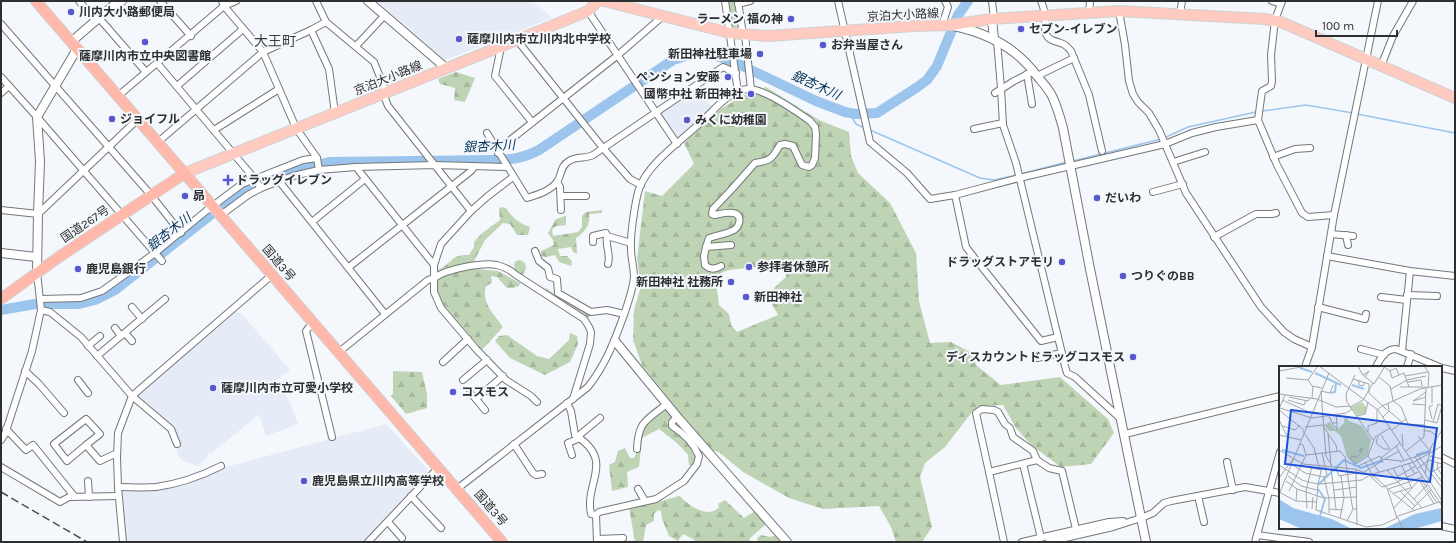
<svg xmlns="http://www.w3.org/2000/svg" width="1456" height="543" viewBox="0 0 1456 543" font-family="Karla,'Noto Sans JP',sans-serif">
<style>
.built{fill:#e6ecf7}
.green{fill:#bfd4b4}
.forest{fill:url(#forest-firs);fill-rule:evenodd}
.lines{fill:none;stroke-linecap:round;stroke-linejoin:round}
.stream{stroke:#9cc5ee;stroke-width:1.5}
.river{stroke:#9cc5ee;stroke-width:10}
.minor-casing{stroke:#74777a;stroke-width:8}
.tertiary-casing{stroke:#74777a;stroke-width:10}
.primary-casing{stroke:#d1d1d2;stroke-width:12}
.trunk-casing{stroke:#d1d1d2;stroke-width:12}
.minor{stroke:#fff;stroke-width:6}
.tertiary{stroke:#fff;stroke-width:8}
.primary{stroke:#ffcabf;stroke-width:10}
.trunk{stroke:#ffb8aa;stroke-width:10}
.rail{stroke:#4c4e50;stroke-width:1.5;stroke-dasharray:8 4;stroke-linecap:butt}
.poi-dot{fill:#5758cf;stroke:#f4f7fb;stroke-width:1.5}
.labels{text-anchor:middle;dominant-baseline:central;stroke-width:4;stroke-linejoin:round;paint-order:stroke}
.poi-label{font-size:12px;font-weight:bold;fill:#2e2f31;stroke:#f4f7fb;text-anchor:start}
.street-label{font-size:12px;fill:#2e2f31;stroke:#f4f7fb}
.water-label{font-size:13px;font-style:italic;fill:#002f54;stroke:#f4f7fb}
.quarter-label{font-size:14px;fill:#3a3b3f;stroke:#f4f7fb}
.inset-river{fill:none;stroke:#9cc5ee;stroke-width:2}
.inset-road{fill:none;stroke:#a5a7aa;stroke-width:1}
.view{fill:#1d4ed8;fill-opacity:0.15;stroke:#1d4ed8;stroke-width:2}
.inset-edge{fill:none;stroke:#2e2f31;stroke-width:2}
</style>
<defs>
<pattern id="forest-firs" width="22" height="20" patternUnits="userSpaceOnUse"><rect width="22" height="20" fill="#bfd4b4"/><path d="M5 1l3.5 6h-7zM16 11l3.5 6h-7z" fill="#a4b69b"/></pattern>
</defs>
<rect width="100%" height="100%" fill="#f4f7fb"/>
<g class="built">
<polygon points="377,1 530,1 539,6 552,18 445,60"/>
<polygon points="698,87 712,107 680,137 677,137 661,114 661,112"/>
<polygon points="232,312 241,313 290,370 277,380 291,405 298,424 266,436 259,414 211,454 208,453 207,457 198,466 183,461 177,454 178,444 176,435 136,398 136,395"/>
<polygon points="386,424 427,469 426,472 421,477 419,485 365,542 287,542 286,541 281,542 125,542 121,488 154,489 222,468"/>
</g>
<polygon class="green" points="727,1 736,1 740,28 731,27"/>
<g class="forest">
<polygon points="456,72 475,78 465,102 454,100 455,88 440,84 438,79"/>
<path d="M766,87L819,120L849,132L851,156L858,173L890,203L916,253L919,301L930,343L951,342L970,352L977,366L1001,385L1060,377L1108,419L1114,433L1091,464L1061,467L1031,445L1016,428L1003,405L981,406L972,412L945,447L925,463L920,477L932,527L922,542H896L891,527L879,506L823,509L789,498L743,472L719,452L704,449L678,410L642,365L633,340L634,310L641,286L637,259L645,191L662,196L694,164L684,143L721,109L742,96ZM785,263L786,277L774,288L772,304L778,315L737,332L731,325L729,314L719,305L715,275L729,270Z"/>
<path d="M501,207L506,208C512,218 520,224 530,227L528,235H517L510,224L503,223L485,240L473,263L477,269L498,271L520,283L519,286L513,288H507L497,277L491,276L492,283L486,286C481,303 494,314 503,327L482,350L439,299L435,283L438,270C452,264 450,254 469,255L474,247V242L481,234L500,220L499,209Z"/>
<path d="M602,210V213L589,214C591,224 585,233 576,238L577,254L573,252L571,247L558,249L560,256H567L572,261L571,266L559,262L555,255L546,257L541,256V251L554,245L553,240L548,233L556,219L566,216V225L556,226L552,230L553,236L578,232L582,227V216L586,212Z"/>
<polygon points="520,260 525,263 526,268 524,274 520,275 515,269 514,264 516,261"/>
<polygon points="546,288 563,300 591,314 588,318 544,290"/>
<polygon points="570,333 577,336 578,344 570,362 545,375 510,358 495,341 499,336 507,335 537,356 549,359 569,340"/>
<polygon points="393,371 422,372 427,394 427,408 406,414 391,396 393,394"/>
<path d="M665,410L672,417L667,422C670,430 677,433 683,439C688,443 692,449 696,454V460L693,465H689L688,455L677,443L659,429L642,438L639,467L627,472L628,487L612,491L609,465L615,462L618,451L625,448L630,458H634C640,448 637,434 644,425C648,419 659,414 665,410Z"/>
<path d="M680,496C687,504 698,512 710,512C713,512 716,509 719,508L718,504L725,500L744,518L755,511L766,524L749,539L751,542H693L695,540L683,534L678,541L669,536L662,519L661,511L658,510L654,514V521L646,525L643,542H635L629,507L653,503Z"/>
<polygon points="761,535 770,537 776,535 780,542 758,542 757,538"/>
</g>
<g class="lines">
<g class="stream">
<polyline points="1262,111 1306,105 1353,113"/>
<polyline points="845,112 850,114 856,124 864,128"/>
<polyline points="1357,114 1455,133"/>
<polyline points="870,130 980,178 994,180 1017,175"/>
<polyline points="1164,138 1188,127 1256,112"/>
<polyline points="1073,161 1161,139"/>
<polyline points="1021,174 1067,162"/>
</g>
<path class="river" d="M1,310L35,304H79L95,300L115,290L222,206L249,187L282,173L296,169L331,162L494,160C511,160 524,158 539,150L673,60L689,55L705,53L730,60L816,101L845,112L855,114L877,113L916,88L927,80L937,66L958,15L968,1"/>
<defs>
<g id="minor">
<polyline points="79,1 96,21"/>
<polyline points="160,1 191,36"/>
<polyline points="222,1 224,6 263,52 296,128 317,158 319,170"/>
<polyline points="316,1 326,22 374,62 386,92"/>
<polyline points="725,1 738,92"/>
<polyline points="738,1 743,35"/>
<polyline points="838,1 870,142 907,173 930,199 955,195 1019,178 1165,144 1192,133 1216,127 1258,120"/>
<polyline points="992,1 994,19"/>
<path d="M1041,1C1043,6 1045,12 1045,17C1046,25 1042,36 1052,40C1061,44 1064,42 1071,51L1089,95L1102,151"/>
<polyline points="1272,1 1281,4"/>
<polyline points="1282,1 1275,20 1271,55 1272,81 1271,86 1262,91 1258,120 1277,165 1302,213 1308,217 1334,215"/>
<polyline points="738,4 750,1"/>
<polyline points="588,11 677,144"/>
<polyline points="1119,11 1125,45 1129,81 1133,94 1138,102 1149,113 1159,130 1186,193 1261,307 1284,332 1294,339 1312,347"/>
<polyline points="1089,13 1090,1"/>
<polyline points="1180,14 1182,1"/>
<polyline points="99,18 146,72"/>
<polyline points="1,24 151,195 181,233"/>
<polyline points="942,25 948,7 945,1"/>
<polyline points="311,30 329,69 335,113"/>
<polyline points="745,35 751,89"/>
<polyline points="517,40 603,148 630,179 641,185"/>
<polyline points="997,41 1001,88 1003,125 1016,163 1065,366 1067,373 1075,377 1122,420"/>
<polyline points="356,46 385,15"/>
<polyline points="501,47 495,76 532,122"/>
<polyline points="157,63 254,178 261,188"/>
<polyline points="1381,66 1393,36 1413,1"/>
<polyline points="1027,74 1032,104"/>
<polyline points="1037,76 1074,58"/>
<polyline points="1,77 37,117 162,261"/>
<polyline points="177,86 243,29"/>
<polyline points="1,93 9,86"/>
<polyline points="383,93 388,106 471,211"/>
<polyline points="995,93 1014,81 1034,71"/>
<polyline points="118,96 224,6 236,1"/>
<polyline points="974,129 1003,123"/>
<polyline points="214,130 279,89"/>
<path d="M487,133L527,198C537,195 550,191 557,182C562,175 560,166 569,161C577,156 585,159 593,155L723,67L736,73"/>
<polyline points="158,142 263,52 311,30 326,22"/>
<polyline points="498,153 500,148 618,55 663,16"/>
<polyline points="1273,157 1295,149 1310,148"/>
<polyline points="1173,162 1205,152"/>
<polyline points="356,167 434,265"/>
<polyline points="279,181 385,314"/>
<polyline points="557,182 560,187 561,210"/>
<polyline points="1153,192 1183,184"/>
<polyline points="955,195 966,247 973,256 1041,341 1058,337"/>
<polyline points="561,196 586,196"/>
<polyline points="1,210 38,214 138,119"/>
<polyline points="221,215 248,195 261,188 293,176 319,170 356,167 435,165 507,167"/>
<polyline points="313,221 365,179"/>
<polyline points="1331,234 1353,236"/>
<polyline points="1346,235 1348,245"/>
<path d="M607,236C605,246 611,254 608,264"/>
<polyline points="1214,237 1256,214 1272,214 1276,213"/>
<polyline points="593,242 593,236 606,233 607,236 631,243"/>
<path d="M706,247L704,256L705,265C710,270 716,269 721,266"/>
<polyline points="535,251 539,261 548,268 550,277 557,279 558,293 591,312 607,310 624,314"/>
<polyline points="1327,256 1410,271 1455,276"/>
<polyline points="349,267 471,171 474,167"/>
<polyline points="1407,295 1437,296"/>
<polyline points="1381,297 1407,300"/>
<polyline points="40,299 81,298 102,291 155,253 206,211 242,184 303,160 317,158"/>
<polyline points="132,307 142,319"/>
<polyline points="1318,307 1365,319 1366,314"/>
<polyline points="41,310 50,312 81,337 132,396 171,429 177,444"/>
<polyline points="313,322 306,331 332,437"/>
<polyline points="115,328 121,336"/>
<polyline points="125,333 132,341"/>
<polyline points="88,346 100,336"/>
<polyline points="1361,349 1384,355"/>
<polyline points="1402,351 1410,271"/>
<polyline points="339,352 428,280 434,278 434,265 441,244 471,211 488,196 513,177"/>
<polyline points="97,356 165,299"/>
<polyline points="1037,358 1062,353"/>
<polyline points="443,362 468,339"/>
<polyline points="1305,367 1312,347 1334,215 1378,1"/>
<path d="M1376,367C1380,359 1385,349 1396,349L1442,368L1455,371"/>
<polyline points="1407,367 1411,354"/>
<polyline points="25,371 39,384 64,413"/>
<polyline points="78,380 88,393"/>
<polyline points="463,380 487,360"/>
<polyline points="470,393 476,399 503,376"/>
<polyline points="476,399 485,410"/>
<path d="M537,402L531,396L506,380L476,349L441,308L434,292V278C446,269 483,262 497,265C504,267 511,270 516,275L584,319L589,327L591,332L590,344L573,399"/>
<path d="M567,403L571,411L575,435C616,461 584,482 591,514L596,515"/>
<polyline points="6,429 26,450 33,445 74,496"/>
<polyline points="1125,434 1280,396"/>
<polyline points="577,437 600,418"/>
<polyline points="1,440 5,434 32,351 41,310 37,272"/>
<polyline points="514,444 533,473 536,475 542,474"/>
<polyline points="86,445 100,434 86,419 54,444 67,461 86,445 100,461 117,453"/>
<path d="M637,449C638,422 646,420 667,404"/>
<polyline points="572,455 568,443 580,438"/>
<polyline points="1441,457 1455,464"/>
<polyline points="1227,462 1233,490"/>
<polyline points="1023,464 1041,538"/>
<polyline points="1,467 60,502 69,497 118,496"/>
<polyline points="989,472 976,413 982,409 994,410 998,412 1005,424 1010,428 1013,437 1033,451 1037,460"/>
<polyline points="88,481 89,497"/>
<path d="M118,487C130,487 143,488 156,487C178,484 201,476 221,466"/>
<path d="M457,489L588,387C606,364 614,342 624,315C628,302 633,290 634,277C634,268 631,258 631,249C630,236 635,202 639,189C648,164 678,143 698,125C712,113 729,89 749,89C765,89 796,111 810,121L815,127L816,134L815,158L812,165L809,167L802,165L793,146L785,144L780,145C772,159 770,161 755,163L732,189L713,209L712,214L714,215C720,214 727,212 733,213C743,214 740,226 734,230C727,234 717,235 709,238L706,247L731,245"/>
<polyline points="638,489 645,501"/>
<polyline points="411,496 441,528"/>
<polyline points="1198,496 1204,522"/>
<polyline points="388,522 402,538"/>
<polyline points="1441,526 1455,529"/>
<polyline points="1257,535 1309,542"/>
<polyline points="597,539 623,538"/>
<polyline points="123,542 118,487 117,457 118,433 132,396 272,275"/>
<polyline points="368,542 439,467"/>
<path d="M597,542L596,515L599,512L656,499L684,481L697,464L699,456C694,444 683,433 672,426V422L677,417"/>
<polyline points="1004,542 989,472 1037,460 1049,468 1062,471 1076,529"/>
<polyline points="1022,542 1109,522 1123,521"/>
<polyline points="1048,542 1113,527 1141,518 1153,513 1164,503 1171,501 1245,487 1280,493"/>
<polyline points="1255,542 1280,452"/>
</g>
<g id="tertiary">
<polyline points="368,1 446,68"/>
<polyline points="992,19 994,39"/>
<path d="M954,26C987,33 1017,48 1037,76C1042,82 1048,88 1052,96C1057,106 1060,117 1063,128L1090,269L1146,542"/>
<polyline points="71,42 115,4 122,1"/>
<polyline points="1,253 36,257"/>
<polyline points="37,272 38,214 40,161 37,117 77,49"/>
<polyline points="615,341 679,419 787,542"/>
</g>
<g id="primary">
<polyline points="604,1 730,33 768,36 914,26 950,25 992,19 1119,11 1265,19 1281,22 1455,98"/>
<polyline points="185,173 517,40 588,11 598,1"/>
</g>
<g id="trunk">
<polyline points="36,1 502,542"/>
<polyline points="1,299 59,257 185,173"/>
</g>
</defs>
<use href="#minor" class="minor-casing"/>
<use href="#tertiary" class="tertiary-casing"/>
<use href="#primary" class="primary-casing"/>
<use href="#trunk" class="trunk-casing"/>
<use href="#minor" class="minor"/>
<use href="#tertiary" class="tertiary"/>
<use href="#primary" class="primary"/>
<use href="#trunk" class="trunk"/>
<polyline class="rail" points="1,492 87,542"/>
</g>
<g class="poi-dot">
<circle cx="71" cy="12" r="4"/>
<circle cx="791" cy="19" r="4"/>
<circle cx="1021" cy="29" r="4"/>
<circle cx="459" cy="39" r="4"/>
<circle cx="145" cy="42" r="4"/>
<circle cx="823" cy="45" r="4"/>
<circle cx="760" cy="54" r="4"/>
<circle cx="728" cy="77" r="4"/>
<circle cx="751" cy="94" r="4"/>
<circle cx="112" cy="119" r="4"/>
<circle cx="687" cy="120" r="4"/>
<path d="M226 174h4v4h4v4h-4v4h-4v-4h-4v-4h4z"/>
<circle cx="185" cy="196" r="4"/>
<circle cx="1097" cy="198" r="4"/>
<circle cx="1062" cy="262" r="4"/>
<circle cx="749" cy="267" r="4"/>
<circle cx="78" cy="269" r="4"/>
<circle cx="1123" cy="276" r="4"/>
<circle cx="731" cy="282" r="4"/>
<circle cx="746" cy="297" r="4"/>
<circle cx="1133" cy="357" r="4"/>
<circle cx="213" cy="388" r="4"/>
<circle cx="453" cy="392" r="4"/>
<circle cx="304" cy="481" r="4"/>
</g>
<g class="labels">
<g class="poi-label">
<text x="79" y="12">川内大小路郵便局</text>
<text x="783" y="19" text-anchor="end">ラーメン 福の神</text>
<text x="1029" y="29">セブン-イレブン</text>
<text x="467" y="39">薩摩川内市立川内北中学校</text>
<text x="831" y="45">お弁当屋さん</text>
<text x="752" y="54" text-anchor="end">新田神社駐車場</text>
<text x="145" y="56" text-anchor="middle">薩摩川内市立中央図書館</text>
<text x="720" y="77" text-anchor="end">ペンション安藤</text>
<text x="743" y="94" text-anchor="end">國幣中社 新田神社</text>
<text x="120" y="119">ジョイフル</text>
<text x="695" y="120">みくに幼稚園</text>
<text x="236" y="180">ドラッグイレブン</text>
<text x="193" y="196">昴</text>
<text x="1105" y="198">だいわ</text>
<text x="1054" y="262" text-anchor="end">ドラッグストアモリ</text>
<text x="757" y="267">参拝者休憩所</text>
<text x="86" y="269">鹿児島銀行</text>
<text x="1131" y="276">つりぐのBB</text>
<text x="723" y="282" text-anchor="end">新田神社 社務所</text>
<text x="754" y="297">新田神社</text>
<text x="1125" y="357" text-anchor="end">ディスカウントドラッグコスモス</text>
<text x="221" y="388">薩摩川内市立可愛小学校</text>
<text x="461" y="392">コスモス</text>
<text x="312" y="481">鹿児島県立川内高等学校</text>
</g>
<g class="street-label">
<text transform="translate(903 15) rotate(-3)">京泊大小路線</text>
<text transform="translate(388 78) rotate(-22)">京泊大小路線</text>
<text transform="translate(85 224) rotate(-34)">国道267号</text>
<text transform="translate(279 263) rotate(49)">国道3号</text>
<text transform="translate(491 508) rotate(49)">国道3号</text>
</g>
<g class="water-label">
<text transform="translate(816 85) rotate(24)">銀杏木川</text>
<text transform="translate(489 146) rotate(-3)">銀杏木川</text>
<text transform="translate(169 232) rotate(-38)">銀杏木川</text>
</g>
<g class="quarter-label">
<text x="275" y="41">大王町</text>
</g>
</g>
<g transform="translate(1279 366)">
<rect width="163" height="163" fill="#f4f7fb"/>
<path d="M83,36L87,41V47L78,49L72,41Z" fill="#bfd4b4"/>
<path d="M66,49L70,55L83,60L92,74L89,89L76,98L68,92L62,70L56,65H50L45,59L51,56L56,63H59L65,57Z" fill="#bfd4b4"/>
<path d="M0,133L14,142L53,153L73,163H23L0,153ZM163,142V155L135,163H104L136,148Z" fill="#9cc5ee"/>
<path class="inset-river" d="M21,2L33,6M36,7L62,19M73,19L85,23M52,27L56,26L57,16M3,84L25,90M137,89L151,85M40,118L65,94L82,102L104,94M39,123L46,133L40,153"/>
<path class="inset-road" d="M40,0L99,44L163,140M79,0L83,8L95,18L106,0M145,0L150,7L149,21M105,1L111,5L117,2L120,9L113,12L111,5M0,5L28,0M84,9L90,5L86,11M120,9L125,7L130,21M126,10L149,6M100,11L111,20L114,34M7,12L29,14M74,13L90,18V27L108,44M29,14L39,0M29,14L33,20L43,22M80,14V19L84,20L86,16M128,14L147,10M129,16L142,14L143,20M121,21H147M153,21V37M70,22L67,28L68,36L94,74M70,22L76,9M112,23L128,14M42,25L47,90L53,100M42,25L51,27L54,19M0,28L38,33L57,41L71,40M10,31L29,35L31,32M147,31L134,35L147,26M33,32L34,20M3,34L32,47M9,34L25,39L27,34M113,34L122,41L129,58L146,59M133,38L147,39M71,41L84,34L94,17M1,42L33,52L67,47L73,43M0,43L6,29M0,44L25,64M110,45L123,56M50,50L53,57H58L57,49M78,50L86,48L89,36M104,51L110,45L109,37M153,53L150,41L154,39M0,54L8,70M146,54L158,57L163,40M154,56L159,38L163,40M53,57L58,63V57M4,60L16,64L21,59M44,60L49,67L52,99M26,61L44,59M113,64L127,53M24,65L35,82L40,101M145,65H151L158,70M89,66V60L98,57V44L103,40L141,23L163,19M123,68L124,80M0,69L22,74M50,69L57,79L58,85M99,70L97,77L105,83H111L102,69M139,70L151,85M117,80L125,95M81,83H84L80,85L83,86L78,91L72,90V94L77,98L89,90L96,71L111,62M0,84L24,98L76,103L91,109L135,96M127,85L145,71L147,21M43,87L48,109L45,111M138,88L163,122M27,89L61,85L66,91L73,139L74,143H78M89,90L100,106M151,90L163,93M136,91L163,135M155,91L154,104L163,116M102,92L121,77M103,93L122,95M106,93L120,85M86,96L93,108M121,96L150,86M135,96L163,80M159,96L158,102L163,109M129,97L136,108M0,99L23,114L29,116L39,118H41L83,114L91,109L96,111L108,122L118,152L103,159L87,161L37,144L39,118L43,101M14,99L26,107L45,111L50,133V147M23,100L42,104M79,100L101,90L104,97M123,100L133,123M52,102L57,143M57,102L60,110L77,107M114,102L121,115M139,102L150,94L163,98M77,104L78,159M108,104L143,142M85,106L103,95M146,107L152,81L163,64M151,107L163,100M90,109L103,121L119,116M9,110L22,120L38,124M119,110L137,100M0,112L14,93M142,113L158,137M140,114L155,138M7,115L18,123L45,132L78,131M118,116L139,106M109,123L144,111M55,124L78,121M110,124L136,145M10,125L27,89L24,79L21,78M121,125L136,140M0,126L17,135L37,136M1,126L50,7M115,127L131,122M135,133L148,119M17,135L18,123M28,142L27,125L33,100M115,142L140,114M33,143L34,131M50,143L64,144M133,143L152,124M118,150L124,163M119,150L163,135M61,152L65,132L62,109M68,155L74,143"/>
<path class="view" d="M12,44L158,62L151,116L6,98Z"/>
<rect width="163" height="163" class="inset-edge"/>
</g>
<rect width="1456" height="543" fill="none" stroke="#2e2f31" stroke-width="4"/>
<path d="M1316 30v6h81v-6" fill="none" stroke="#2e2f31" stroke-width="2"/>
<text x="1322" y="30" font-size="12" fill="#2e2f31" stroke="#f4f7fb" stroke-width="3" paint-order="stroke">100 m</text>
</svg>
